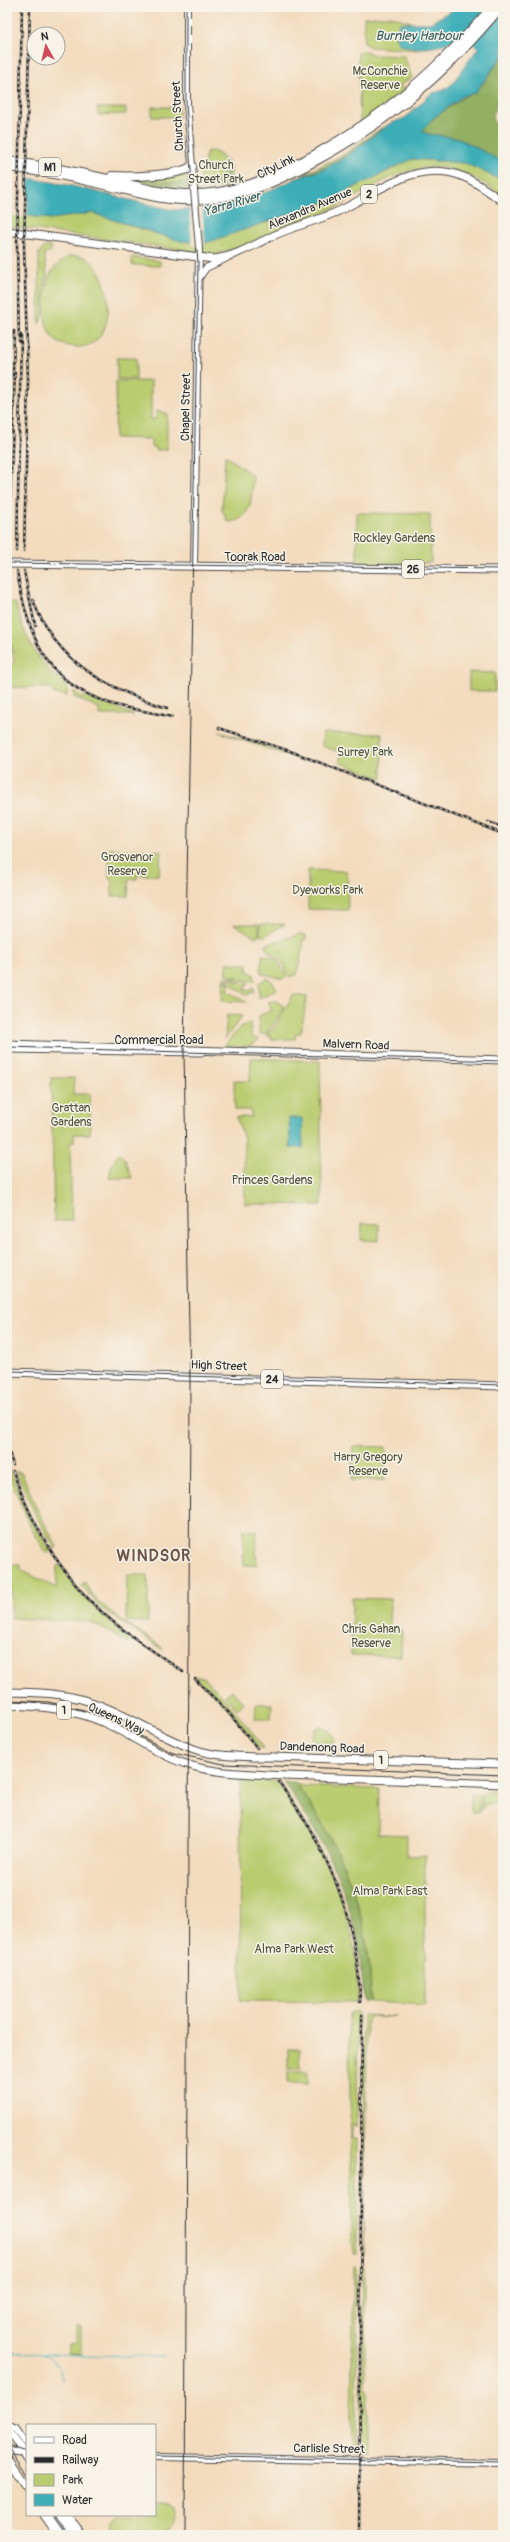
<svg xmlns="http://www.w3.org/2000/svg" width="510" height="2542" viewBox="0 0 510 2542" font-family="Pangolin,sans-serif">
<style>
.green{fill:#bacc70;stroke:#727c4e}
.forest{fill:#93b062;stroke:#5f6e46}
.water{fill:#3eaeb7;stroke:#346c71}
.pier{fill:#f3dbbe}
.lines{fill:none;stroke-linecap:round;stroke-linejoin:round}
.stream{stroke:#3eaeb7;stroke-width:1}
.secondary-casing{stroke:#494541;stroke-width:8}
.primary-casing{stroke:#494541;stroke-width:9}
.trunk-casing{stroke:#494541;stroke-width:9}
.motorway-casing{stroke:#494541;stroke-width:10}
.secondary{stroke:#fff;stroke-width:6}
.primary{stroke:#fff;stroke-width:7}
.trunk{stroke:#fff;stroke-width:7}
.motorway{stroke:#fff;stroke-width:8}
.tram{stroke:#2b2b2b;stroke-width:1}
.rail-casing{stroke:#2b2b2b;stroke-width:2.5}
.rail{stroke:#f7f3e8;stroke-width:1;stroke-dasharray:3;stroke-linecap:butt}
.secondary-bridge-casing{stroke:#494541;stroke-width:8;stroke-linecap:butt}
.trunk-bridge-casing{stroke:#494541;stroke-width:9;stroke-linecap:butt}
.secondary-bridge{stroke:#fff;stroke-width:6}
.trunk-bridge{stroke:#fff;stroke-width:7}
.labels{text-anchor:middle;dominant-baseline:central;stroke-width:3;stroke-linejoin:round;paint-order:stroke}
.shield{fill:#f7f3e8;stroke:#686764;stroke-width:1}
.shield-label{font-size:11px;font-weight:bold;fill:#2b2b2b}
.park-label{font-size:12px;fill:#4f533c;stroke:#f7f3e8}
.street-label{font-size:12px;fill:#2b2b2b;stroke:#f7f3e8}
.water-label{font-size:13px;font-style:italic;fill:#32595c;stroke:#f7f3e8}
.district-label{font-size:16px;font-weight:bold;letter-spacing:1px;fill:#6c5549;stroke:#f7f3e8}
</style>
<rect width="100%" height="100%" fill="#f7f3e8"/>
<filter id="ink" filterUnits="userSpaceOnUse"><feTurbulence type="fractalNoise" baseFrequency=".025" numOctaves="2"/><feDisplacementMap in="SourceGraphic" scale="8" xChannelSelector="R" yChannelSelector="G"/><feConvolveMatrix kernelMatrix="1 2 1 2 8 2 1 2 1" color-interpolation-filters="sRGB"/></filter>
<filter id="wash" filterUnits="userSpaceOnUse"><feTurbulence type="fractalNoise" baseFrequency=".012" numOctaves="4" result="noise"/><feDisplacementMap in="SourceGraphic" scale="16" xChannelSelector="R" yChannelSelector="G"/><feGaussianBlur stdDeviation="0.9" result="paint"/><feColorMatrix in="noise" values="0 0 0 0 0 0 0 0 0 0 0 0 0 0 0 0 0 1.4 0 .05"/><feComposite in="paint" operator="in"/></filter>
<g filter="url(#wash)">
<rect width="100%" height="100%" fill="#f3dbbe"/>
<g class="green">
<polygon points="391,16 411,22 400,23 395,35 399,45 421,50 370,47 364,43 364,17"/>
<polygon points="362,51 375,55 404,56 412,78 401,84 402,92 360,124 358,52"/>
<rect x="152" y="107" width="27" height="10"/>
<polygon points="97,108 126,108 126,114 98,115"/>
<path d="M207,151C227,151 230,168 230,186L200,189L199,182Z"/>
<path d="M412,159L465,163L503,181V196C451,158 422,159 367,190C355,196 344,204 332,209C315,217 296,222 279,230C254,240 241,248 214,254L7,226V213L51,219L92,213L153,233L196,244L274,220L327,201Z"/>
<polygon points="184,174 188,183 155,182 153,179 172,177"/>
<polygon points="7,235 10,235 10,298 7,299"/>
<polygon points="44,247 52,247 51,251 44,254 47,275 43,289 43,315 39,324 39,253"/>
<path d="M69,256C76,256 83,255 89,260C114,279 119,347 77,347C69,346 60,345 54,339C41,327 42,287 51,273C56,265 62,261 69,256Z"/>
<polygon points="132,257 160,261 160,266 132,265"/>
<rect x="117" y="358" width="19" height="21"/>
<polygon points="116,381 151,381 151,419 156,419 156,411 167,413 167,450 156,450 156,447 151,447 151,439 115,438"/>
<path d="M225,455L253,476C251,495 254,521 228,522L222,510Z"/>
<polygon points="357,513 430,514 431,563 357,563"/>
<path d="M7,603H16C22,632 35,657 56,678L58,676L67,687V696L53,693L52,688L10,687L7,738V644L10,666L14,661L8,624L7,641Z"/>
<polygon points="469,672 495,673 495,691 469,691"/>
<polygon points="74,691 83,698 85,696 134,715 99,715 99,708 74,697"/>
<polygon points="219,732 264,745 306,762"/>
<polygon points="323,733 382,734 382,779 339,762 342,753 322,746"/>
<polygon points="109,849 161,851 159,875 137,875 137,879 129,879 128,896 112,896 112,879 109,878"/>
<polygon points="308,870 347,871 348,910 308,909"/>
<polygon points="234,924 259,924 259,935 255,937"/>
<polygon points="260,924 285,924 263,937 260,935"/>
<polygon points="300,934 306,935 306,939 303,939 303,952 301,953 300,966 298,966 297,975 288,977 284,964 268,951 265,945"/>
<path d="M262,955C276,955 282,965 286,977L282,979L261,973Z"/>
<polygon points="227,963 248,964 247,971 254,974 255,981 224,979 224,976 226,978 238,977 227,975"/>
<polygon points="267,978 272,981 277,989 259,998 259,983"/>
<polygon points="223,980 230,985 227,991 247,1002 222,1001"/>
<polygon points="226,981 249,983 244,989 249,991 254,988 254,992 247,995"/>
<polygon points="293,995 307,997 301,1033 296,1033 295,1039 271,1039 271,1036 267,1036 268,1033 275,1026"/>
<polygon points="276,1001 285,1007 266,1034 259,1034 259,1016 272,1010 268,1002"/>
<polygon points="227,1015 242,1016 225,1039"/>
<path d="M250,1023L252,1038L259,1039C250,1050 237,1046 224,1046L240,1027Z"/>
<polygon points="251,1058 320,1061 322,1205 245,1204 244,1139 236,1117 251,1117 251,1110 235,1110 234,1081 250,1081"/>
<polygon points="51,1078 74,1078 73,1094 90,1094 90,1134 74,1134 74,1142 70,1143 72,1221 54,1221"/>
<polygon points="119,1153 125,1159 132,1178 109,1178 111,1167"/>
<polygon points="362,1223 379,1224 379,1241 361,1240"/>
<polygon points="353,1446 386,1447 384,1480 352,1480"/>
<polygon points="7,1471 11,1471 29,1515 51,1551 47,1554 30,1526"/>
<polygon points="16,1471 22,1473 36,1507 57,1547 55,1549 36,1516"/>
<polygon points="243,1530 257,1531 256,1565 244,1565"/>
<polygon points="7,1565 21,1565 21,1570 56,1588 57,1566 60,1565 81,1594 120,1629 118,1632 130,1640 128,1643 91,1622 11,1618 11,1581 7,1581"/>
<polygon points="127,1575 148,1575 148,1622 126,1621"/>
<path d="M85,1582C93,1610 162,1642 163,1650L101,1608L81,1585Z"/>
<polygon points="352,1598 390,1599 389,1629 402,1630 401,1656 351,1655"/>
<path d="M195,1677H204C226,1699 246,1723 264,1749L259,1748L229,1710Z"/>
<polygon points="232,1690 243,1703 237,1709 225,1696"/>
<polygon points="256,1704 272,1704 271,1719 255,1719"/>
<path d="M316,1728C324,1725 331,1731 334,1738L332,1744L315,1742L312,1736Z"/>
<path d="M240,1779L277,1781C325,1846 360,1919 358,2002L241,2001Z"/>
<path d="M295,1783L302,1786L379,1789L378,1834L407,1835V1856L425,1855V2005L371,2002C372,1921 343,1847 295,1783Z"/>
<polygon points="482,1792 496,1792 496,1804 486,1804 482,1810"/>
<rect x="471" y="1794" width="9" height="18"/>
<polygon points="351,2012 357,2012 358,2015 357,2127 356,2124 353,2124 353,2138 357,2138 357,2254 354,2254 352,2238 349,2014"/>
<polygon points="363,2015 396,2017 371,2016 367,2020 364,2254"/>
<rect x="288" y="2049" width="12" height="20"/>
<polygon points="288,2072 308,2072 308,2084 288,2083"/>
<polygon points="354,2266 357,2267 356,2454 352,2449 351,2414"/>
<polygon points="362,2266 365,2266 365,2389 368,2390 368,2451 361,2453"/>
<polygon points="76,2327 81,2327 81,2354 68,2353 68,2344 76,2343"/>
<path d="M155,2500C179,2503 183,2524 163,2535H112C106,2526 109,2521 117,2515H155Z"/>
</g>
<g class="forest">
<path d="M503,55V98L498,99L492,119C502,133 503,145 503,162L458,138L428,134L422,131L432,119L484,83Z"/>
<polygon points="383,127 378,133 333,165 295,179 343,155"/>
<polygon points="226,161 230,168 230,186 211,188 211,184 226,174"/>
<polygon points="137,179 153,179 155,182 188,183 188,190 136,182"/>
<path d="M283,1782H295C343,1847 372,1921 371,2002H364C359,1911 335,1855 283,1782Z"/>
</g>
<g class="water">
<path d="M458,7H503V55L475,93L463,96L432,119L422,131L428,134L458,138L503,162V181L465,163L412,159L327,201L206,243L180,241L92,213L51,219L7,213V179H33L68,185L172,210L221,207L264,193L295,179L324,169L343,159L389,124L405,118L432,93L444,90L452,84L478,48L464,35C438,48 427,51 399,45L395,35L400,23H430Z"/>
<polygon points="289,1118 302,1118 303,1148 290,1148"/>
</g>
<g class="pier">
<polygon points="12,177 28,177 27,218 12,216"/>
<polygon points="202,206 205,245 196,246 192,245 189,207"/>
</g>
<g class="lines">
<g class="stream">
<polyline points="216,180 227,171 226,163 220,157"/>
<path d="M7,2353C25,2353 48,2349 59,2366"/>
<polyline points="43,2354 164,2357"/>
<polyline points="60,2369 62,2380"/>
</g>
</g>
</g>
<g filter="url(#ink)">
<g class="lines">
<defs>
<g id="secondary">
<polyline points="187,7 187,104 194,190"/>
<polyline points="199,278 206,268 227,258"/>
<polyline points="194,567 199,247"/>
<polyline points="7,2425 16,2429 27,2445"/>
<polyline points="7,2451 27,2453"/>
<polyline points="155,2457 503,2463"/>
</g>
<g id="primary">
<path d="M7,231L213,259C236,257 255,244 275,235C297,225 321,220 343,209C381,190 419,158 464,177C478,183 491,193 503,202"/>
<polyline points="7,564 503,570"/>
<polyline points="7,1044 503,1060"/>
<polyline points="7,1049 201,1052"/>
<polyline points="7,1372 503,1386"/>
<polyline points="44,2515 58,2535"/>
<polyline points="68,2515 82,2535"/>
</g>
<g id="trunk">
<path d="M7,1692C35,1692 64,1693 91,1702C128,1714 160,1738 197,1750C215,1756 235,1756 254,1757"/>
<path d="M7,1705C42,1706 75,1709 107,1724C134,1737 158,1755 186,1764C212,1773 239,1773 267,1775"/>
<polyline points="271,1757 503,1764"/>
<polyline points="285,1776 503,1784"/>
<polyline points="7,2428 27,2458"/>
<polyline points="7,2458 27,2487"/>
<polyline points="51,2515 65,2535"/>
<polyline points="61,2515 74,2535"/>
</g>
<g id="motorway">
<path d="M7,161C36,165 65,169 94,176C124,182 154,193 185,194C233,196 273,177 314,155C386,115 438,69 492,7"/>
<path d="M7,167C40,171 73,177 105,185C131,191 156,199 182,200C233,202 273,184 317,160C394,118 445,74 501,7"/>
<path d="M112,176C128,177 181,176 192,166"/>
</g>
</defs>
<use href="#secondary" class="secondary-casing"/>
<use href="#primary" class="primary-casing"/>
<use href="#trunk" class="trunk-casing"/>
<use href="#motorway" class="motorway-casing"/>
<use href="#secondary" class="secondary"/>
<use href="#primary" class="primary"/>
<use href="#trunk" class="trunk"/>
<use href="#motorway" class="motorway"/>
<g class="tram">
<polyline points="7,563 503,569"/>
<polyline points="7,1047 503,1061"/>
<polyline points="7,1371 503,1385"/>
<polyline points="7,1700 48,1702 84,1710 108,1719 173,1753 223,1764 503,1775"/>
<polyline points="8,2444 16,2449 27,2452"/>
<polyline points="7,2446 27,2476"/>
<polyline points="155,2456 503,2462"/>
<polyline points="54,2515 68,2535"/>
<polyline points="185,2535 190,1384 184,1052 198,263 186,104 186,7"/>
</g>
<defs>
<g id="rail">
<polyline points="19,341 17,246 22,7"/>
<polyline points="13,379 14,331"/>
<polyline points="8,551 15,373"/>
<polyline points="17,551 21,335"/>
<polyline points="24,551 28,380 24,247 30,7"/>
<polyline points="7,571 7,570"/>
<path d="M17,571C27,632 43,682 109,703C129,710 151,711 172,717"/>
<polyline points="24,571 35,626"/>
<path d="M33,600C55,662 108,689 167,708"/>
<polyline points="219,728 290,751 503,834"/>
<polyline points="488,822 503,827"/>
<polyline points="7,1445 13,1465"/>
<path d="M13,1471C32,1527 65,1582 111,1620C133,1639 159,1654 183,1672"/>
<polyline points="195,1679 229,1713 257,1748"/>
<path d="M279,1782C327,1847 359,1919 360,2002"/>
<polyline points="359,2535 362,2015"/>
</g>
</defs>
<use href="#rail" class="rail-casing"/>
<use href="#rail" class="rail"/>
<defs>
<polyline id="secondary-bridge" points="194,190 199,247"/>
<g id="trunk-bridge">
<polyline points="254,1757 271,1757"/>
<polyline points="267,1775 285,1776"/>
</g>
</defs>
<use href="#secondary-bridge" class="secondary-bridge-casing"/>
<use href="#trunk-bridge" class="trunk-bridge-casing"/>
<use href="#secondary-bridge" class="secondary-bridge"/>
<use href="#trunk-bridge" class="trunk-bridge"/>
</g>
</g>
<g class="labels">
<g class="shield">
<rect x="39" y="158" width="22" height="18" rx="3"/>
<rect x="361" y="185" width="16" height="18" rx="3"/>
<rect x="402" y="560" width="22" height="18" rx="3"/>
<rect x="261" y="1370" width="22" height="18" rx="3"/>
<rect x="57" y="1701" width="14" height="18" rx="3"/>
<rect x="374" y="1751" width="14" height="18" rx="3"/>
</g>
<g class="shield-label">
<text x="50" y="167">M1</text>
<text x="369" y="194">2</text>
<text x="413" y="569">26</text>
<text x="272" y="1379">24</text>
<text x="64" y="1710">1</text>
<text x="381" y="1760">1</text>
</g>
<g class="park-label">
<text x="380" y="71">McConchie<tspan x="380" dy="14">Reserve</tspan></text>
<text x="216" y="165">Church<tspan x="216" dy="14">Street Park</tspan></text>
<text x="394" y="538">Rockley Gardens</text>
<text x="365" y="752">Surrey Park</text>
<text x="127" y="857">Grosvenor<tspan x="127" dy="14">Reserve</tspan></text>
<text x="328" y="890">Dyeworks Park</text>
<text x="71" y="1108">Grattan<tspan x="71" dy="14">Gardens</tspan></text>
<text x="272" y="1180">Princes Gardens</text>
<text x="368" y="1457">Harry Gregory<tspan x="368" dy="14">Reserve</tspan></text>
<text x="371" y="1629">Chris Gahan<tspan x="371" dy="14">Reserve</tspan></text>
<text x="390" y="1891">Alma Park East</text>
<text x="294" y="1949">Alma Park West</text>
</g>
<g class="street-label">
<text transform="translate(178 116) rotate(-93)">Church Street</text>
<text transform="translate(276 167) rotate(-26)">CityLink</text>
<text transform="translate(310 209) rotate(-23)">Alexandra Avenue</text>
<text transform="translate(186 407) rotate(-89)">Chapel Street</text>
<text x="255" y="557">Toorak Road</text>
<text x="159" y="1040">Commercial Road</text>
<text transform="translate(356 1045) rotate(2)">Malvern Road</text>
<text transform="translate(219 1366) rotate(2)">High Street</text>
<text transform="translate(116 1719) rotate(25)">Queens Way</text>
<text transform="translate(322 1748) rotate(2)">Dandenong Road</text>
<text transform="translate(329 2449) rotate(1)">Carlisle Street</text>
</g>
<g class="water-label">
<text x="419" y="36">Burnley Harbour</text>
<text transform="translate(232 204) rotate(-16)">Yarra River</text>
</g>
<g class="district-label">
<text x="154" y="1556">WINDSOR</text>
</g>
</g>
<rect width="510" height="2542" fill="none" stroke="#f7f3e8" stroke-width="24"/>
<rect x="26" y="2424" width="130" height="92" fill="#f7f3e8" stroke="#a5a39c"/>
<rect x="34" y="2437" width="20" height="6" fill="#ffffff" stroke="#a5a39c"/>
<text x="62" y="2444" font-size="12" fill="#2b2b2b">Road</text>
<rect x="34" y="2457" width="20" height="6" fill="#2b2b2b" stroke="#a5a39c"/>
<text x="62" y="2464" font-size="12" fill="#2b2b2b">Railway</text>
<rect x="34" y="2474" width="20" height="12" fill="#bacc70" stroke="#a5a39c"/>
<text x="62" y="2484" font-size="12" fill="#2b2b2b">Park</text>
<rect x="34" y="2494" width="20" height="12" fill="#3eaeb7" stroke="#a5a39c"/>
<text x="62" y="2504" font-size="12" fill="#2b2b2b">Water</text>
<g transform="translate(46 46) rotate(352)"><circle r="19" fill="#f7f3e8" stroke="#a5a39c"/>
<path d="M0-3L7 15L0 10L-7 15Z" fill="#d1495b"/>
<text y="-6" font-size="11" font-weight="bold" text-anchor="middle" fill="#2b2b2b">N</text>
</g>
</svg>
